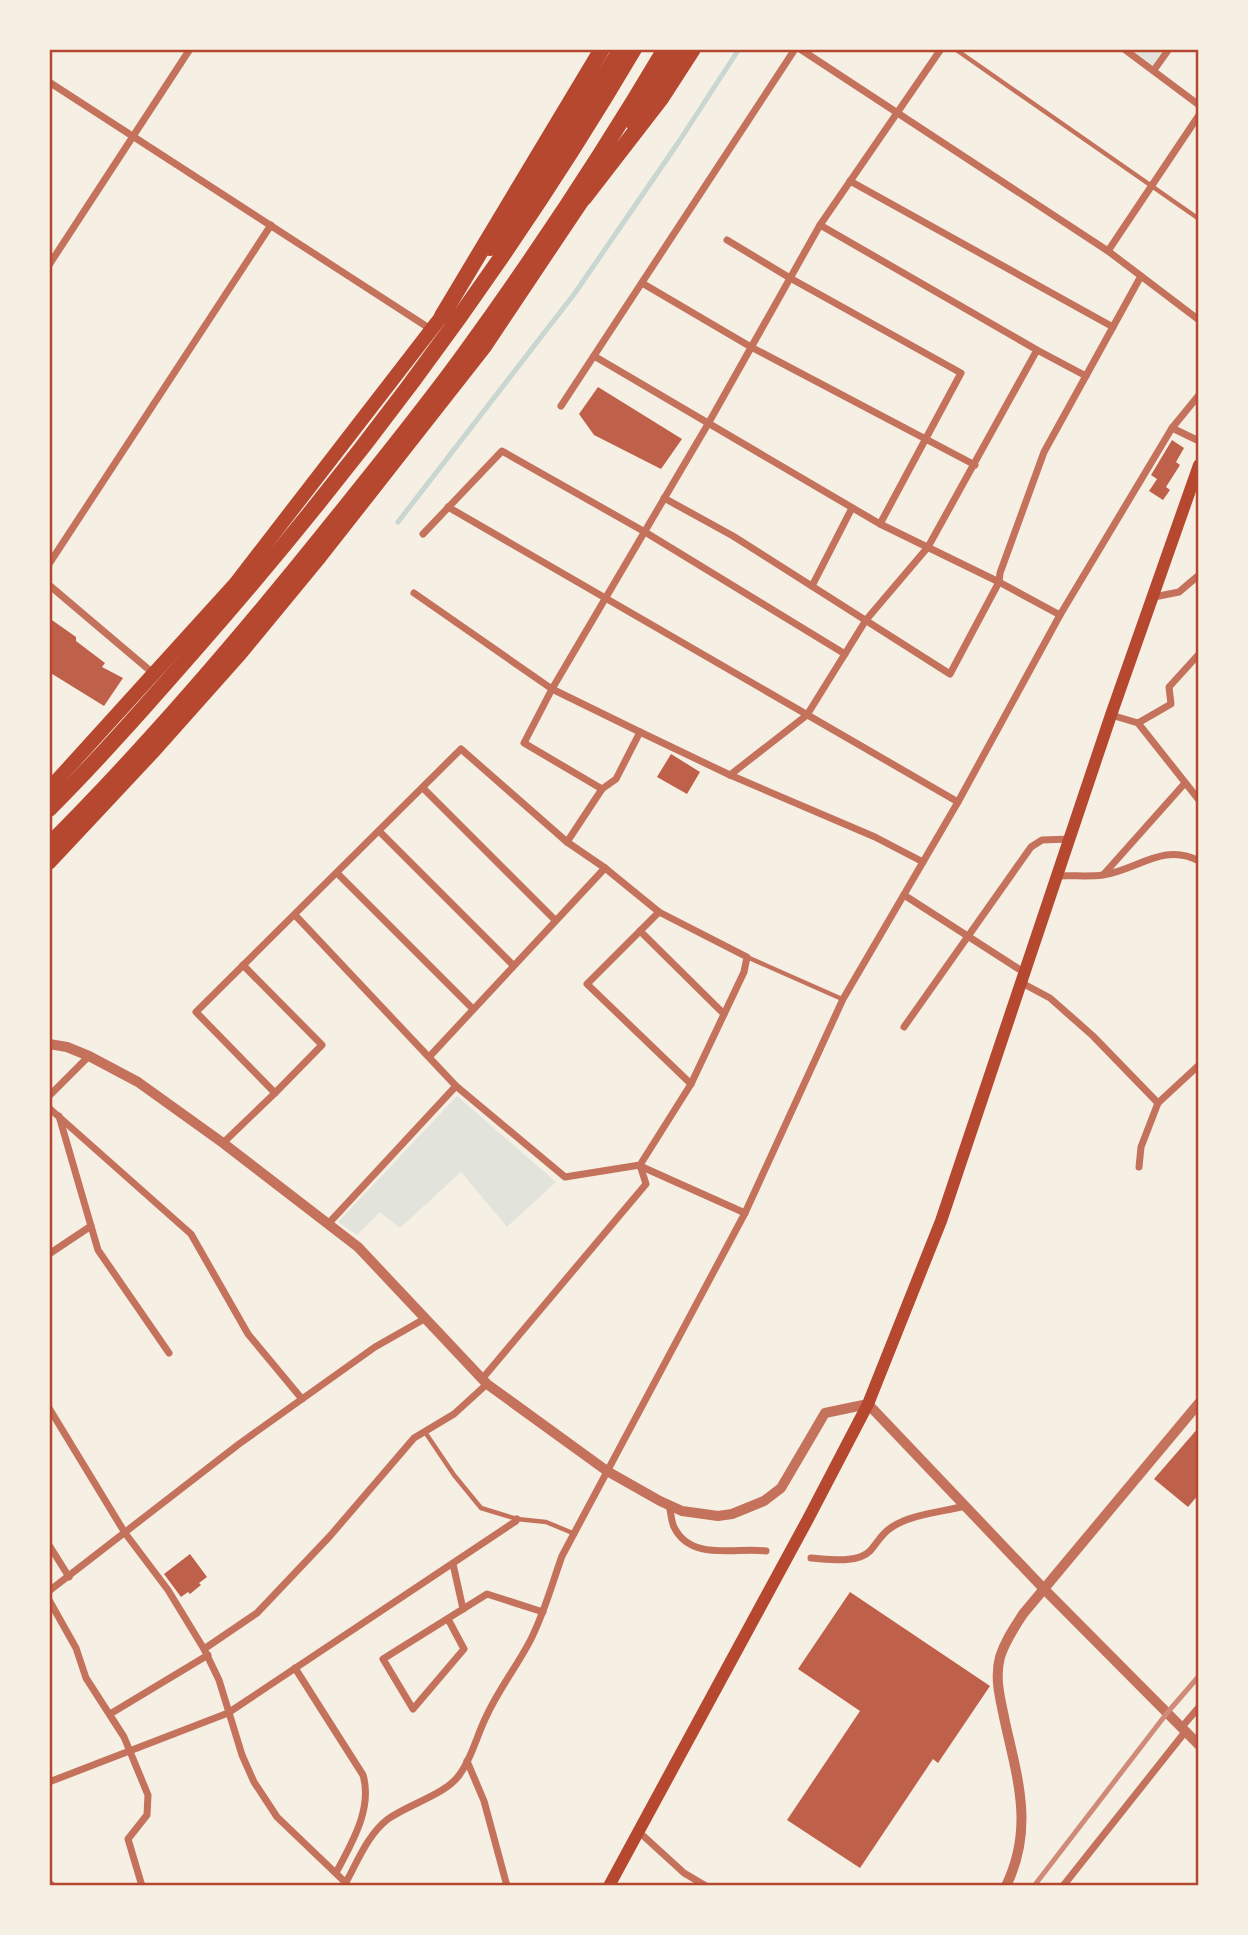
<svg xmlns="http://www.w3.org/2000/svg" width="1248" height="1935" viewBox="0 0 1248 1935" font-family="Ubuntu,sans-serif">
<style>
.green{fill:#e2e4dc}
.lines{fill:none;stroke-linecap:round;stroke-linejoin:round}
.stream{stroke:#c9d6d2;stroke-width:5}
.building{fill:#bf614a}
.service{stroke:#c5725c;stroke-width:4.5}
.minor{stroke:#c5725c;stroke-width:7}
.tertiary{stroke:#c5725c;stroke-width:10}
.secondary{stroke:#b5482f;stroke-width:12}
.primary{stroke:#b5482f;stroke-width:14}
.motorway{stroke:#b5482f;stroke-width:16}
.rail{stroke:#cf8b77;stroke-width:5}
.neatline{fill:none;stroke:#b5482f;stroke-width:2.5}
</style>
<rect width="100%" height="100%" fill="#f6efe4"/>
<g class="green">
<polygon points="1126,49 1167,49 1153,69"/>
<polygon points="457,1096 556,1182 507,1227 461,1172 400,1228 380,1212 357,1235 338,1222"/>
</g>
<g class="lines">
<polyline class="stream" points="398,522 575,293 678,143 739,49"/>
</g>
<g class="building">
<polygon points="598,387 682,439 661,469 594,435 579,414"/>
<polygon points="1172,440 1184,448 1176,462 1180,465 1166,487 1170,490 1163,500 1149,491 1157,479 1151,475"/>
<polygon points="49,618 76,637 76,641 105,663 102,667 123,678 104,706 49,672"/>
<polygon points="671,754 700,772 687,794 657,777"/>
<polygon points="1199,1427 1199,1494 1188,1507 1154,1479"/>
<polygon points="190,1554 207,1577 199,1583 201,1585 190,1594 188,1592 181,1597 164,1574"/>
<polygon points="850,1592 990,1686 938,1763 933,1759 860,1868 787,1820 860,1711 798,1669"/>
</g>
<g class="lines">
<g class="service">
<polyline points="955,49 1199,219"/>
<polyline points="747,957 842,999"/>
<polyline points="425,1432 454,1475 481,1508 517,1519 546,1522 575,1534"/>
</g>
<g class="minor">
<polyline points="800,49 1108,251"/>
<polyline points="1124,49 1199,105"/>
<polyline points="1154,70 1169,49"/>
<polyline points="49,82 432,330"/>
<polyline points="1199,115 1108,251 1199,320"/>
<polyline points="850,181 1113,327"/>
<polyline points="727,240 790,278 961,373 880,524"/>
<polyline points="49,265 190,49"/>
<polyline points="642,283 751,347 975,465"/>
<polyline points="1037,350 1086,376"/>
<polyline points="594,356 880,524 999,582 1060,615"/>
<polyline points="561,406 795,49"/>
<polyline points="1172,428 1199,441"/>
<polyline points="664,498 733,536 950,674 999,582 1000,573 1044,452 1141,276"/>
<polyline points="448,507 958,802"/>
<polyline points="423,534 502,451 645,532 845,654"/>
<polyline points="49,564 271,225"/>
<polyline points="49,585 154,674"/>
<polyline points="812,586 852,508"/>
<polyline points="414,593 552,689 640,732"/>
<polyline points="1154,597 1179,592 1199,575"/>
<polyline points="1111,715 1138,723 1171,704 1169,687 1199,654"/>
<polyline points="1138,723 1199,800"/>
<polyline points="730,775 807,715 866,620 928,547 1037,350 820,225"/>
<polyline points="423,788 555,920"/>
<polyline points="602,789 616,779 640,732 730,775 875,837 923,862"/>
<polyline points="379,831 513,965"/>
<polyline points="567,842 602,789 524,743 552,689 708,424 820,225 941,49"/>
<polyline points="337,873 472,1008"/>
<polyline points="1104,874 1185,783"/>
<path d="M1057,876C1072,875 1088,877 1103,875C1137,870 1164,842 1199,861"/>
<polyline points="904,895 1025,973"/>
<polyline points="659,912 587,984 691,1084"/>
<polyline points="640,931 724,1014"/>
<polyline points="243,965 322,1045 275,1093"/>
<polyline points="1022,983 1050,998 1093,1036 1158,1103"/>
<polyline points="904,1027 1031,847 1042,840 1070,839"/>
<polyline points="430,1056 605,868"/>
<polyline points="49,1096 89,1056"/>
<polyline points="49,1108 191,1234 248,1334 302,1399"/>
<polyline points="59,1116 98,1250 169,1353"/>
<polyline points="223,1143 275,1093 196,1012 461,749 567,842 605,868 659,912 747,957 744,972 691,1084 640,1165 565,1177 456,1086 295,915"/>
<polyline points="640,1166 745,1213"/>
<polyline points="1139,1167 1141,1147 1158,1103 1199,1065"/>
<polyline points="328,1224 456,1086"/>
<polyline points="49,1254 91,1226"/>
<polyline points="482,1379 646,1184 640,1165"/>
<polyline points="49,1408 125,1533 168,1590 204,1649 219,1680 242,1755 254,1782 277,1817 346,1883"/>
<path d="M669,1505C671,1512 671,1521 674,1527C691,1562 736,1547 766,1551"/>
<polyline points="49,1545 69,1577"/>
<path d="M811,1558C828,1559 857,1564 870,1551C878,1542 881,1534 892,1527C912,1514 942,1512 965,1506"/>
<polyline points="453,1564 463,1609"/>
<polyline points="49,1591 239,1444 375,1347 426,1318"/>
<polyline points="49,1600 76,1648 86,1678 124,1737 148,1795 147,1815 128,1839 142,1886"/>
<polyline points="448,1619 464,1649 413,1709 383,1659 487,1594 543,1612"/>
<polyline points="204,1649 257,1613 330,1536 414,1438 454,1414 487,1384"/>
<path d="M295,1668L363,1775C373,1809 351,1844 336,1873"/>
<polyline points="110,1714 208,1655"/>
<polyline points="1181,1728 1199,1707"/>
<polyline points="467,1761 484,1801 507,1886"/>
<polyline points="49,1782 228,1713 516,1521 517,1519"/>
<polyline points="638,1831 684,1873 706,1886"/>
<polyline points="49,1883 53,1886"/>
<path d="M344,1886C357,1863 367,1835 388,1819C409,1804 447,1794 460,1774C473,1756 477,1734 487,1715C499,1689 517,1666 530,1641C544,1614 552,1584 562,1556L745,1213L843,999L958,802L1060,615L1172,428L1199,395"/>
<polyline points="1063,1886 1185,1732"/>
</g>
<g class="tertiary">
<polyline points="49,1044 67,1047 89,1056 138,1082 223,1143 358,1247 487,1384 607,1471 660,1501 682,1511 718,1516 732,1514 764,1501 781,1488 825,1413 868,1404 1044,1589 1199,1745"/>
<path d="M1006,1886C1034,1829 1018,1780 1005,1722C1001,1701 994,1679 1000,1657C1005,1641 1014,1628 1023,1614L1199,1403"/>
</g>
<polyline class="secondary" points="609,1886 808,1519 868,1404 941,1221 1111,715 1199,465"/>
<g class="primary">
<polyline points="633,124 682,49"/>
<polyline points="490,249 517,210 620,49"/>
<polyline points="49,789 235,584 448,308"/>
<polyline points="49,863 152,753 241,653 320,557 484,348 589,191"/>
</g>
<g class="motorway">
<polyline points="584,198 662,97 693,49"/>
<polyline points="442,316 602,49"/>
<path d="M49,809C101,757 150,701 199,645C361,460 509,261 634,49"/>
<path d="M49,845C146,748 236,643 322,536C371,475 422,413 468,349C538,252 604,152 665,49"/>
</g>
<polyline class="rail" points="1034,1886 1167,1713 1199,1676"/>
</g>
<rect width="1248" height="1935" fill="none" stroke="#f6efe4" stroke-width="102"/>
<rect x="51" y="51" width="1146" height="1833" class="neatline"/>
</svg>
